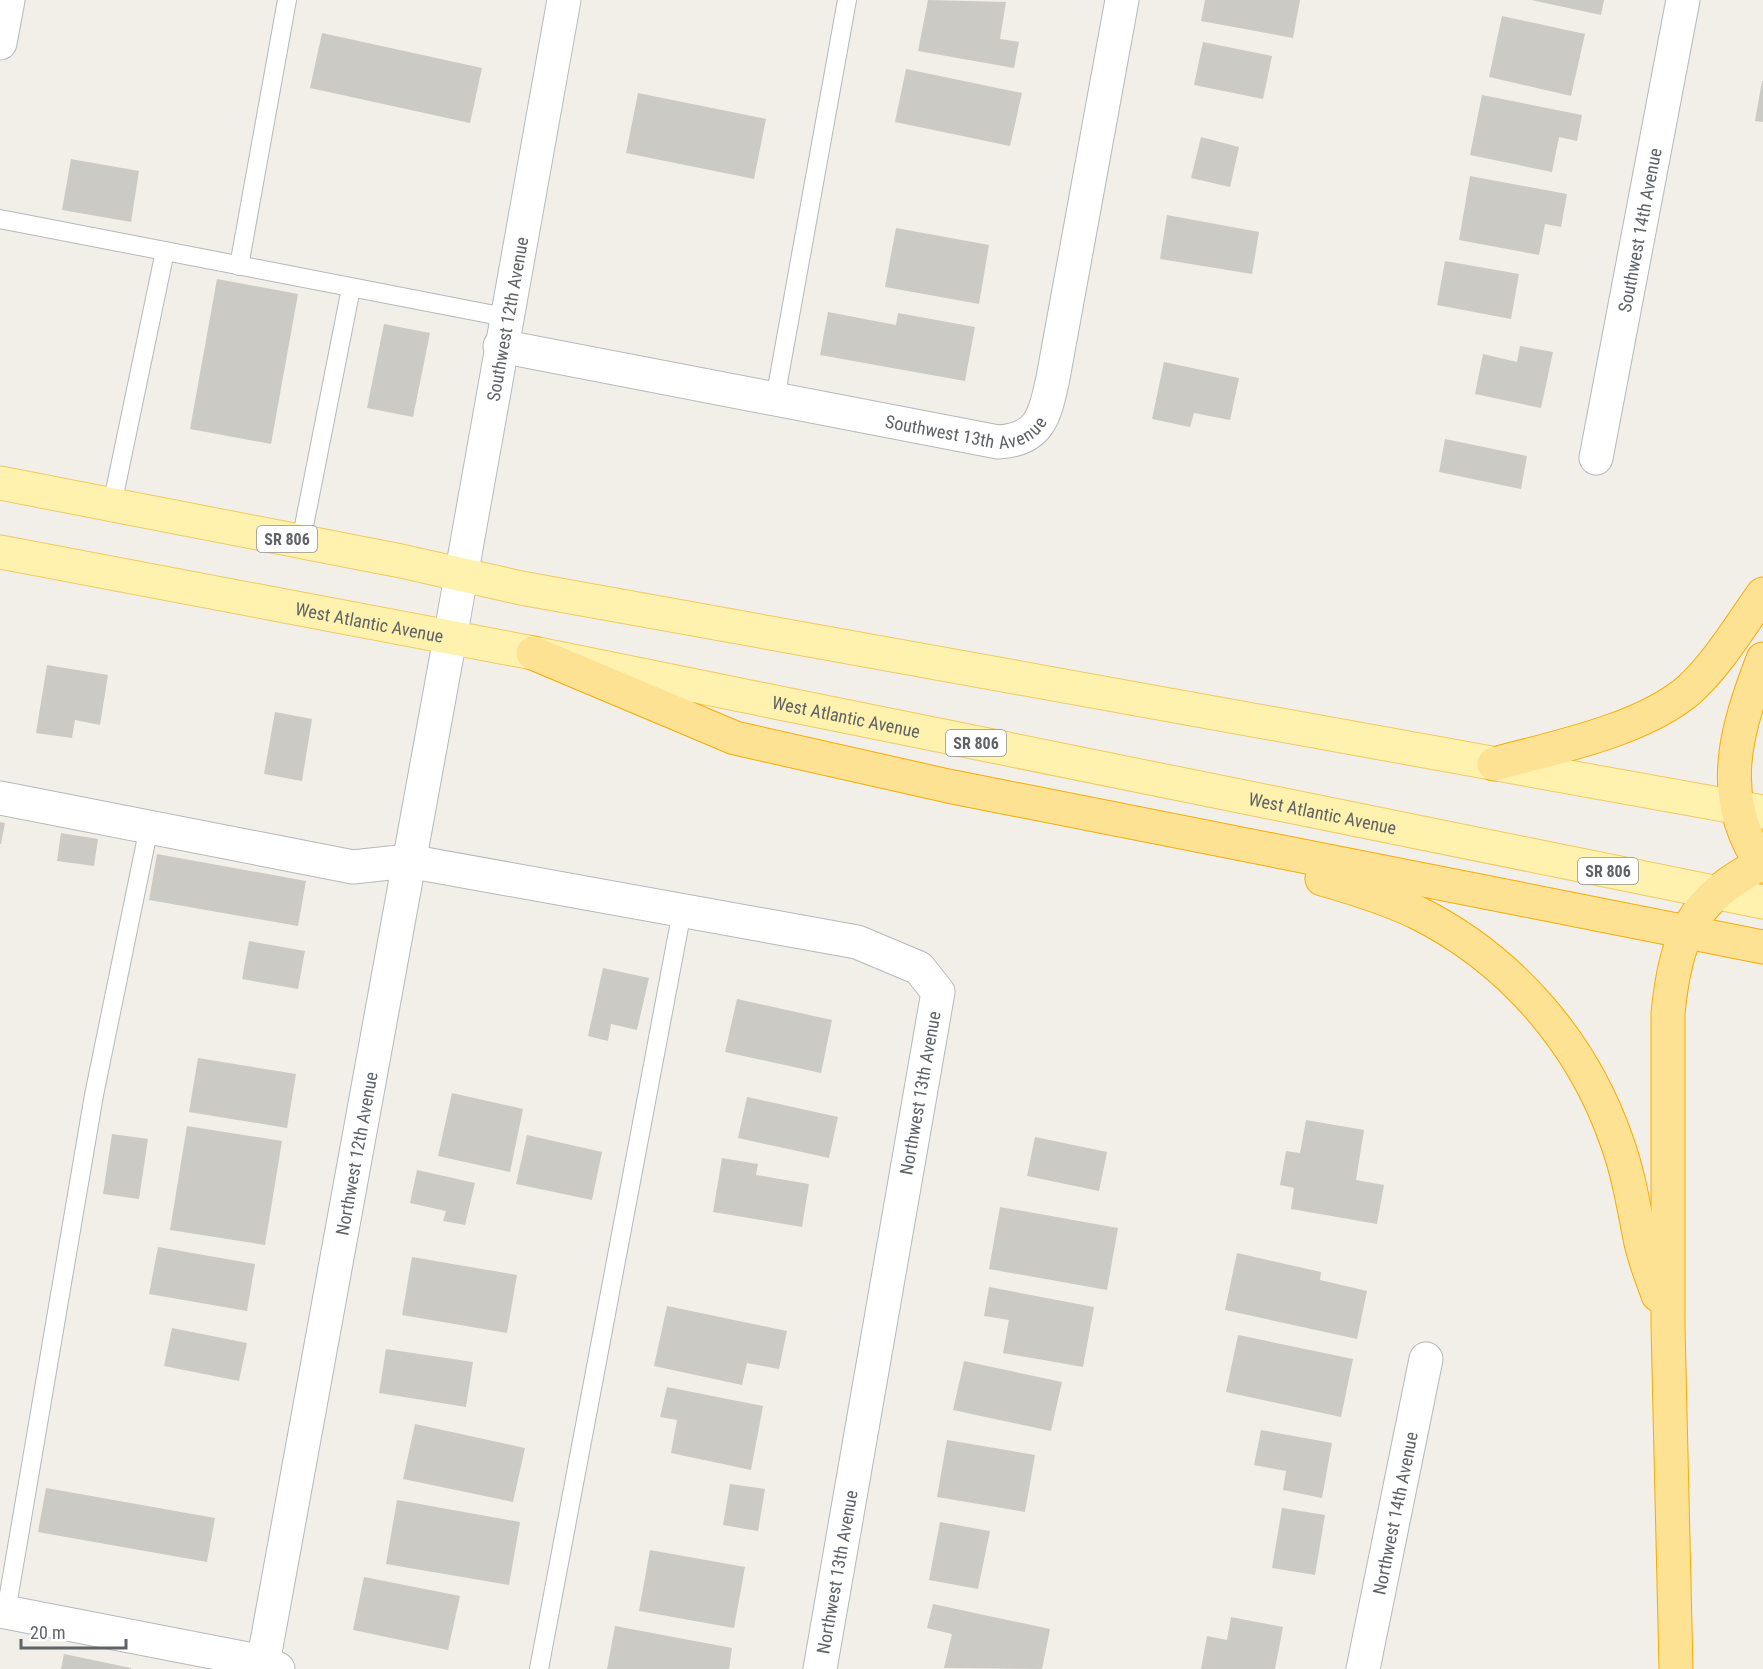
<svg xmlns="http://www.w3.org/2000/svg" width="1763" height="1669" viewBox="0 0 1763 1669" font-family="'Roboto Condensed',sans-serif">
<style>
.building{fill:#cccac5}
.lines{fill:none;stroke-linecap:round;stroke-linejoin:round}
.lane-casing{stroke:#b5b8bc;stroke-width:20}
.street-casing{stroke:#b5b8bc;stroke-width:35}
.secondary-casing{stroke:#b6babf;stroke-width:35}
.primary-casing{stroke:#f2c960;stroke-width:35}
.highway-casing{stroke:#f9ab00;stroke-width:35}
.lane{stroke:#fff;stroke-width:18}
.street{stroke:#fff;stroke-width:33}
.secondary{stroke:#fff;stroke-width:33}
.primary{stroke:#fff2af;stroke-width:33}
.highway{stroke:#fde293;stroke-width:33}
.labels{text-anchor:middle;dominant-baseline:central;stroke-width:4.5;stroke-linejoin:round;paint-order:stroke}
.shield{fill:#fff;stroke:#8f9295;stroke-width:1.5}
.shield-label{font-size:16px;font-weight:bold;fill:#5f6368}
.street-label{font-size:18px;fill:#5f6368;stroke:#fff}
</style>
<rect width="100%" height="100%" fill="#f1efe8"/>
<g class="building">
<polygon points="928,0 1006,2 1000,39 1019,42 1014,68 918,51"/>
<polygon points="1205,0 1300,0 1293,38 1201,21"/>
<polygon points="1531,0 1604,0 1601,15"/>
<polygon points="1502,16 1585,34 1571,96 1489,77"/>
<polygon points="322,33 482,68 470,123 310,88"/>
<polygon points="1203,42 1272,56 1263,99 1194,85"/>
<polygon points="906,69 1022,93 1010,146 895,122"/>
<polygon points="1762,81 1763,81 1763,122 1755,121"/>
<polygon points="638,93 766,119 754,179 626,153"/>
<polygon points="1482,95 1582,115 1577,141 1559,137 1552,172 1470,155"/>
<polygon points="1201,137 1239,147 1230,187 1191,178"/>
<polygon points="71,159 139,171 131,222 62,210"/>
<polygon points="1470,176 1567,194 1561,227 1545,224 1539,255 1459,240"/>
<polygon points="1167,215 1259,232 1252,274 1160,259"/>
<polygon points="896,228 989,245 979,304 885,287"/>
<polygon points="1445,261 1519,274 1511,319 1437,305"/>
<polygon points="217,279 298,294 271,444 190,429"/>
<polygon points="828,312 896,325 898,313 975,327 965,381 820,355"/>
<polygon points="384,324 430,333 413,417 367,408"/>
<polygon points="1520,346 1553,352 1541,408 1475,394 1483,354 1517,362"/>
<polygon points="1164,362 1239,378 1230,420 1194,413 1190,427 1152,419"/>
<polygon points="1445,439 1527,456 1521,489 1439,472"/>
<polygon points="47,665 108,675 100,725 75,720 72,738 36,733"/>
<polygon points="275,712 312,719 302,781 264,774"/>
<polygon points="0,822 5,823 1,844 0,844"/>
<polygon points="61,833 98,839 94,866 57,861"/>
<polygon points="157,854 306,881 298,926 149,900"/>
<polygon points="249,941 305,951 298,989 242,979"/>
<polygon points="603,968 649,978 637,1030 611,1024 608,1041 588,1036"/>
<polygon points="737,999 832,1020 821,1073 725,1052"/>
<polygon points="198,1058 296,1074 287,1128 189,1112"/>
<polygon points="452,1093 523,1109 510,1172 438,1156"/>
<polygon points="747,1097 838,1117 829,1158 738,1138"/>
<polygon points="1306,1120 1364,1130 1356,1180 1384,1185 1377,1224 1291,1209 1294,1188 1280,1185 1286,1151 1300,1153"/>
<polygon points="187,1126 282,1141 265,1245 170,1230"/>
<polygon points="112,1134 148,1139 139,1199 103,1194"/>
<polygon points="527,1135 602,1152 592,1200 516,1184"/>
<polygon points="1035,1137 1107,1152 1099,1191 1027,1176"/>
<polygon points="722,1158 758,1164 756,1175 809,1184 802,1227 713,1212"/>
<polygon points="417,1170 475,1183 465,1225 443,1221 446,1211 410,1203"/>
<polygon points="1000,1207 1118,1228 1107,1290 989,1269"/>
<polygon points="158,1247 255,1264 247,1311 149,1294"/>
<polygon points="1237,1253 1321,1272 1320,1280 1367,1291 1357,1339 1225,1310"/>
<polygon points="412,1257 517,1275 507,1333 402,1315"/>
<polygon points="989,1287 1094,1307 1083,1367 1003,1353 1009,1320 984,1316"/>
<polygon points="667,1306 787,1331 779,1369 747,1363 742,1385 654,1366"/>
<polygon points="172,1328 247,1343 239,1381 164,1366"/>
<polygon points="1238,1335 1353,1359 1341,1417 1226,1392"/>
<polygon points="386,1349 473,1362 466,1407 379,1393"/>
<polygon points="964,1361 1062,1382 1051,1431 953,1410"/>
<polygon points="667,1387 763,1406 751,1470 671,1453 677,1420 660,1417"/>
<polygon points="415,1424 525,1448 513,1502 403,1479"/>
<polygon points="1261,1430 1332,1443 1322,1498 1283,1490 1286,1471 1254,1465"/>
<polygon points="947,1440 1035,1455 1025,1512 937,1497"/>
<polygon points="730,1484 765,1489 758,1531 723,1525"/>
<polygon points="46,1488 215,1518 207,1562 38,1532"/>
<polygon points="397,1500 520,1522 509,1585 386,1564"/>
<polygon points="1282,1508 1325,1515 1315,1575 1272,1568"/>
<polygon points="940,1522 990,1531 978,1589 929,1580"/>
<polygon points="650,1550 745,1567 734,1628 639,1611"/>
<polygon points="364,1577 460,1596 448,1650 353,1630"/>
<polygon points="933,1604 1050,1629 1042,1669 944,1668 952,1634 927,1628"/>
<polygon points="1231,1617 1283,1627 1275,1669 1201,1669 1207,1636 1227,1640"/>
<polygon points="615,1626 732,1648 729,1669 607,1669"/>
<polygon points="64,1654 131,1668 131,1669 61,1669"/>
</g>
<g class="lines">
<defs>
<g id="lane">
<polyline points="0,219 505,317"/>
<polyline points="239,266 287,0"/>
<polyline points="775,399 847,0"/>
<polyline points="112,505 165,251"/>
<polyline points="301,541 351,288"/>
<polyline points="6,1612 94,1095 149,827"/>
<polyline points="539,1669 682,911"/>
</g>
<g id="street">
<polyline points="0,43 8,0"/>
<path id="s1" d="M500,346L998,442C1041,440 1045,414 1053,378L1122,0"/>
<path id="s2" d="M1596,458L1683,0"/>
<polyline points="0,798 353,867 408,861 857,942 919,968 938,992 820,1669"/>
<polyline points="0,1611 264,1662 278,1669"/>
<path id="s3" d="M262,1669L450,638"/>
<path id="s4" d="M1363,1669L1426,1359"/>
</g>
<g id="secondary">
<path id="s5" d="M450,638L564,0"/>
</g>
<g id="primary">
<polyline points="0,483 401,561 521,588 1763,812"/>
<path id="s6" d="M0,552L533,653L1763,902"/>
</g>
<g id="highway">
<polyline points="533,653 735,738 948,786 1763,947"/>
<path d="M1763,659C1736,730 1715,797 1763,866"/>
<path d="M1494,764C1553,748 1644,730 1690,689C1719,662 1740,626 1763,594"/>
<path d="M1322,879C1354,888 1386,898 1416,912C1511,959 1583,1043 1617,1142C1629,1175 1634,1209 1641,1243C1645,1261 1652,1278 1658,1295"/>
<path d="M1676,1669L1668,1326V1013C1676,936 1692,899 1763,863"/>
</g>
</defs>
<use href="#lane" class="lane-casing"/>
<use href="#street" class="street-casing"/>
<use href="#secondary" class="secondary-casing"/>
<use href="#primary" class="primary-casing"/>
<use href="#highway" class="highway-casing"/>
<use href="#lane" class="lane"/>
<use href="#street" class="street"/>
<use href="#secondary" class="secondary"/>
<use href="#primary" class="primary"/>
<use href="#highway" class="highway"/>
</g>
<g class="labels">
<g class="shield">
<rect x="257" y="526" width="60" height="26" rx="4.5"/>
<rect x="946" y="730" width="60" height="26" rx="4.5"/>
<rect x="1578" y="858" width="60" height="26" rx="4.5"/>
</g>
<g class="shield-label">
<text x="287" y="539">SR 806</text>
<text x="976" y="743">SR 806</text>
<text x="1608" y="871">SR 806</text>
</g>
<g class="street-label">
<text stroke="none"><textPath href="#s2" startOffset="232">Southwest 14th Avenue</textPath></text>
<text stroke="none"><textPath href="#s5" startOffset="324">Southwest 12th Avenue</textPath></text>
<text stroke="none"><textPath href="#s1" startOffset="476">Southwest 13th Avenue</textPath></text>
<text stroke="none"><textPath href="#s6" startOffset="376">West Atlantic Avenue</textPath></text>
<text stroke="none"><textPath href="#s6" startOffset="862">West Atlantic Avenue</textPath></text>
<text stroke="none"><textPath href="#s6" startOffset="1348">West Atlantic Avenue</textPath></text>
<text transform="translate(920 1093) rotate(-80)">Northwest 13th Avenue</text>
<text stroke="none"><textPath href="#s3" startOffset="524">Northwest 12th Avenue</textPath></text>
<text stroke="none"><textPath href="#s4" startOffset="159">Northwest 14th Avenue</textPath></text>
<text transform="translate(837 1572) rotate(-80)">Northwest 13th Avenue</text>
</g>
</g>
<path d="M21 1639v9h105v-9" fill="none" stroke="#5f6368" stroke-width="3"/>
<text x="30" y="1639" font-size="18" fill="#5f6368" stroke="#ffffff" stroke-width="4.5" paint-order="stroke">20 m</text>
</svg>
